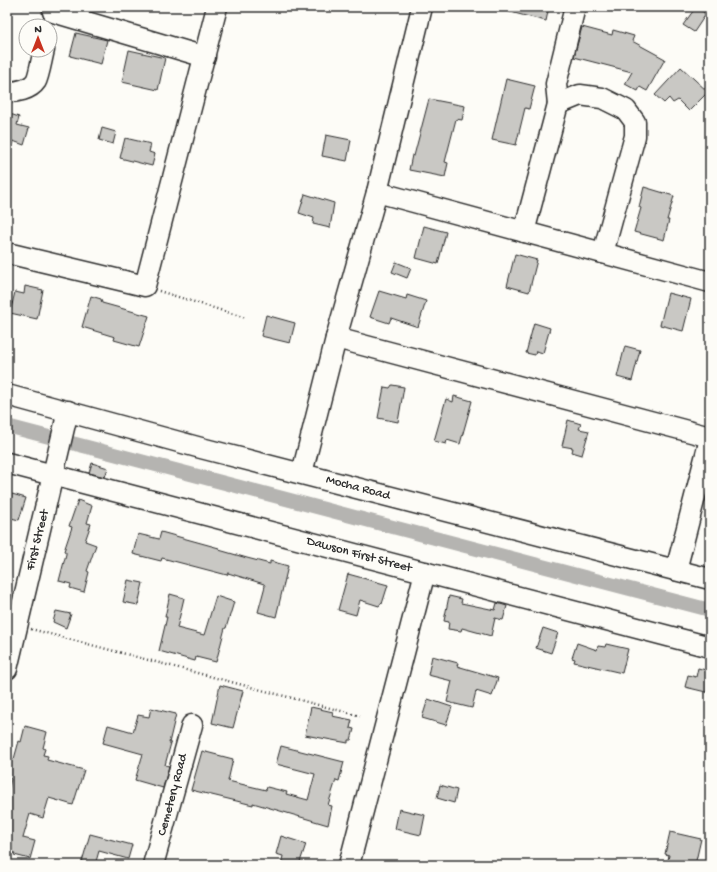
<svg xmlns="http://www.w3.org/2000/svg" width="717" height="872" viewBox="0 0 717 872" font-family="'Gochi Hand',sans-serif">
<style>
.lines{fill:none;stroke-linecap:round;stroke-linejoin:round}
.stream{stroke:#7e7d7b;stroke-width:4}
.canal{stroke:#b5b4b1;stroke-width:14}
.building{fill:#c9c8c4;stroke:#2b2b2b}
.minor-casing{stroke:#2b2b2b;stroke-width:23}
.path{stroke:#2b2b2b;stroke-width:2.5;stroke-dasharray:1 3;stroke-linecap:butt}
.minor{stroke:#fdfcf7;stroke-width:20}
.labels{text-anchor:middle;dominant-baseline:central;stroke-width:3;stroke-linejoin:round;paint-order:stroke}
.street-label{font-size:13px;fill:#2b2b2b;stroke:#fdfcf7}
</style>
<rect width="100%" height="100%" fill="#fdfcf7"/>
<filter id="ink" filterUnits="userSpaceOnUse"><feTurbulence type="fractalNoise" baseFrequency=".025" numOctaves="2"/><feDisplacementMap in="SourceGraphic" scale="8" xChannelSelector="R" yChannelSelector="G"/><feConvolveMatrix kernelMatrix="1 2 1 2 8 2 1 2 1" color-interpolation-filters="sRGB"/></filter>
<g filter="url(#ink)">
<g class="lines">
<polyline class="stream" points="709,610 710,607"/>
<polyline class="canal" points="7,426 710,610"/>
</g>
<g class="building">
<polygon points="507,7 549,7 546,21 506,11"/>
<polygon points="696,7 706,14 694,32 683,25"/>
<polygon points="582,27 612,35 613,30 634,36 632,41 665,59 647,91 640,87 638,91 625,84 632,72 574,57"/>
<polygon points="76,33 107,40 101,64 70,56"/>
<polygon points="129,50 165,58 158,90 122,82"/>
<polygon points="681,67 708,92 689,111 678,100 673,103 669,98 664,103 655,95"/>
<polygon points="506,79 535,86 529,109 525,108 516,145 492,140"/>
<polygon points="429,99 465,106 462,120 456,119 445,162 448,163 445,177 409,170 412,155 414,156"/>
<polygon points="7,113 19,117 17,125 29,128 24,145 13,141 10,150 7,150"/>
<polygon points="102,128 116,132 113,144 99,140"/>
<polygon points="326,135 351,140 347,161 322,156"/>
<polygon points="125,138 151,144 149,152 155,154 152,166 120,158"/>
<polygon points="644,187 674,196 667,220 669,220 664,240 634,232 641,208 639,207"/>
<polygon points="305,194 334,203 330,228 313,224 314,218 299,213"/>
<polygon points="424,226 446,232 438,264 416,258"/>
<polygon points="515,254 537,260 529,292 507,286"/>
<polygon points="396,262 411,268 407,278 392,272"/>
<polygon points="25,286 43,290 37,319 10,313 15,292 24,294"/>
<polygon points="379,291 406,299 407,295 426,301 418,327 391,318 389,323 370,317"/>
<polygon points="668,293 691,299 683,331 660,325"/>
<polygon points="91,296 101,299 102,303 149,316 139,347 114,340 115,337 82,327"/>
<polygon points="266,315 295,323 290,343 261,336"/>
<polygon points="534,323 550,328 543,353 536,351 535,355 526,353"/>
<polygon points="625,346 640,350 632,381 617,377"/>
<polygon points="392,385 404,387 398,422 378,418 384,387 390,388"/>
<polygon points="454,396 472,401 460,444 447,440 446,444 434,441 446,399 453,402"/>
<polygon points="568,420 581,424 579,429 589,431 582,455 572,452 573,448 562,446"/>
<polygon points="92,463 108,468 105,477 89,473"/>
<polygon points="12,494 26,498 19,520 7,517 7,509"/>
<polygon points="78,500 92,506 87,523 91,524 85,541 96,545 87,571 89,572 84,592 70,588 71,584 59,581 66,554 66,552 64,551 72,527 69,526"/>
<polygon points="161,532 219,548 219,550 247,558 270,564 270,561 288,566 276,617 258,612 265,586 264,584 228,573 227,575 162,558 161,561 133,554 138,534 159,539"/>
<polygon points="348,574 388,585 382,604 381,603 379,606 360,600 356,615 338,610"/>
<polygon points="128,580 143,583 138,605 123,602"/>
<polygon points="170,594 184,598 177,628 204,635 216,596 234,602 226,628 225,628 216,662 196,657 195,661 159,651 167,617 165,617"/>
<polygon points="449,596 462,599 461,603 495,610 497,603 507,606 503,620 495,618 491,636 462,628 461,631 448,629 449,622 444,621"/>
<polygon points="56,611 71,614 66,628 53,622"/>
<polygon points="543,628 558,633 551,653 536,648"/>
<polygon points="577,643 597,650 598,646 605,647 606,644 628,649 622,673 574,662 575,659 572,658"/>
<polygon points="432,656 458,663 457,666 498,678 492,696 476,691 472,708 447,702 452,681 428,675"/>
<polygon points="698,668 710,671 710,693 685,687 688,675 696,677"/>
<polygon points="220,685 243,691 233,728 212,723"/>
<polygon points="428,699 452,707 446,725 422,718"/>
<polygon points="311,707 333,712 332,716 352,720 350,728 354,729 351,740 348,740 348,743 305,735"/>
<polygon points="151,708 176,714 169,743 171,743 165,765 169,766 163,788 135,780 143,754 103,743 108,725 133,732 138,715 149,717"/>
<polygon points="25,726 47,732 43,748 45,749 43,755 48,756 47,760 84,770 73,805 49,798 43,818 30,814 23,838 35,841 30,859 14,855 15,853 7,851 7,795 11,779 7,777 7,770 11,758 14,759 19,741 21,742"/>
<polygon points="281,746 344,762 339,781 336,780 328,805 332,806 328,825 253,803 253,805 191,790 202,751 233,759 228,781 266,790 267,787 287,792 286,794 308,800 315,774 276,764"/>
<polygon points="440,785 457,790 454,803 437,798"/>
<polygon points="399,809 425,815 421,835 395,829"/>
<polygon points="670,832 701,839 695,865 667,865 669,855 665,854"/>
<polygon points="90,834 132,845 128,859 99,851 95,865 81,865"/>
<polygon points="281,836 306,844 299,865 281,865 283,856 276,854"/>
</g>
<g class="lines">
<defs>
<g id="minor">
<polyline points="53,12 205,57"/>
<path d="M7,92C16,92 30,90 36,81C39,76 42,57 44,50"/>
<polyline points="558,104 556,84 575,7"/>
<polyline points="377,192 710,282"/>
<polyline points="524,232 558,104 580,95 602,98 626,110 635,122 635,136 603,253"/>
<polyline points="7,253 145,286 217,7"/>
<polyline points="336,338 710,437"/>
<polyline points="7,395 201,448 710,579"/>
<polyline points="7,463 710,647"/>
<polyline points="302,473 336,338 377,192 422,7"/>
<polyline points="676,570 710,439"/>
<polyline points="7,669 68,411"/>
<polyline points="153,865 192,725"/>
<polyline points="349,865 425,572"/>
</g>
</defs>
<use href="#minor" class="minor-casing"/>
<g class="path">
<polyline points="159,291 246,318"/>
<polyline points="31,629 360,716"/>
</g>
<use href="#minor" class="minor"/>
</g>
</g>
<g class="labels">
<g class="street-label">
<text transform="translate(358 488) rotate(15)">Mocha Road</text>
<text transform="translate(38 540) rotate(-76)">First Street</text>
<text transform="translate(359 555) rotate(15)">Dawson First Street</text>
<text transform="translate(173 795) rotate(-75)">Cemetery Road</text>
</g>
</g>
<rect width="717" height="872" fill="none" stroke="#fdfcf7" stroke-width="24"/>
<rect x="12" y="12" width="693" height="848" fill="none" stroke="#2b2b2b" stroke-width="1.5" filter="url(#ink)"/>
<g transform="translate(38 38)"><circle r="19" fill="#fdfcf7" stroke="#a9a8a5"/>
<path d="M0-3L7 15L0 10L-7 15Z" fill="#c8321e"/>
<text y="-6" font-size="11" font-weight="bold" text-anchor="middle" fill="#2b2b2b">N</text>
</g>
</svg>
